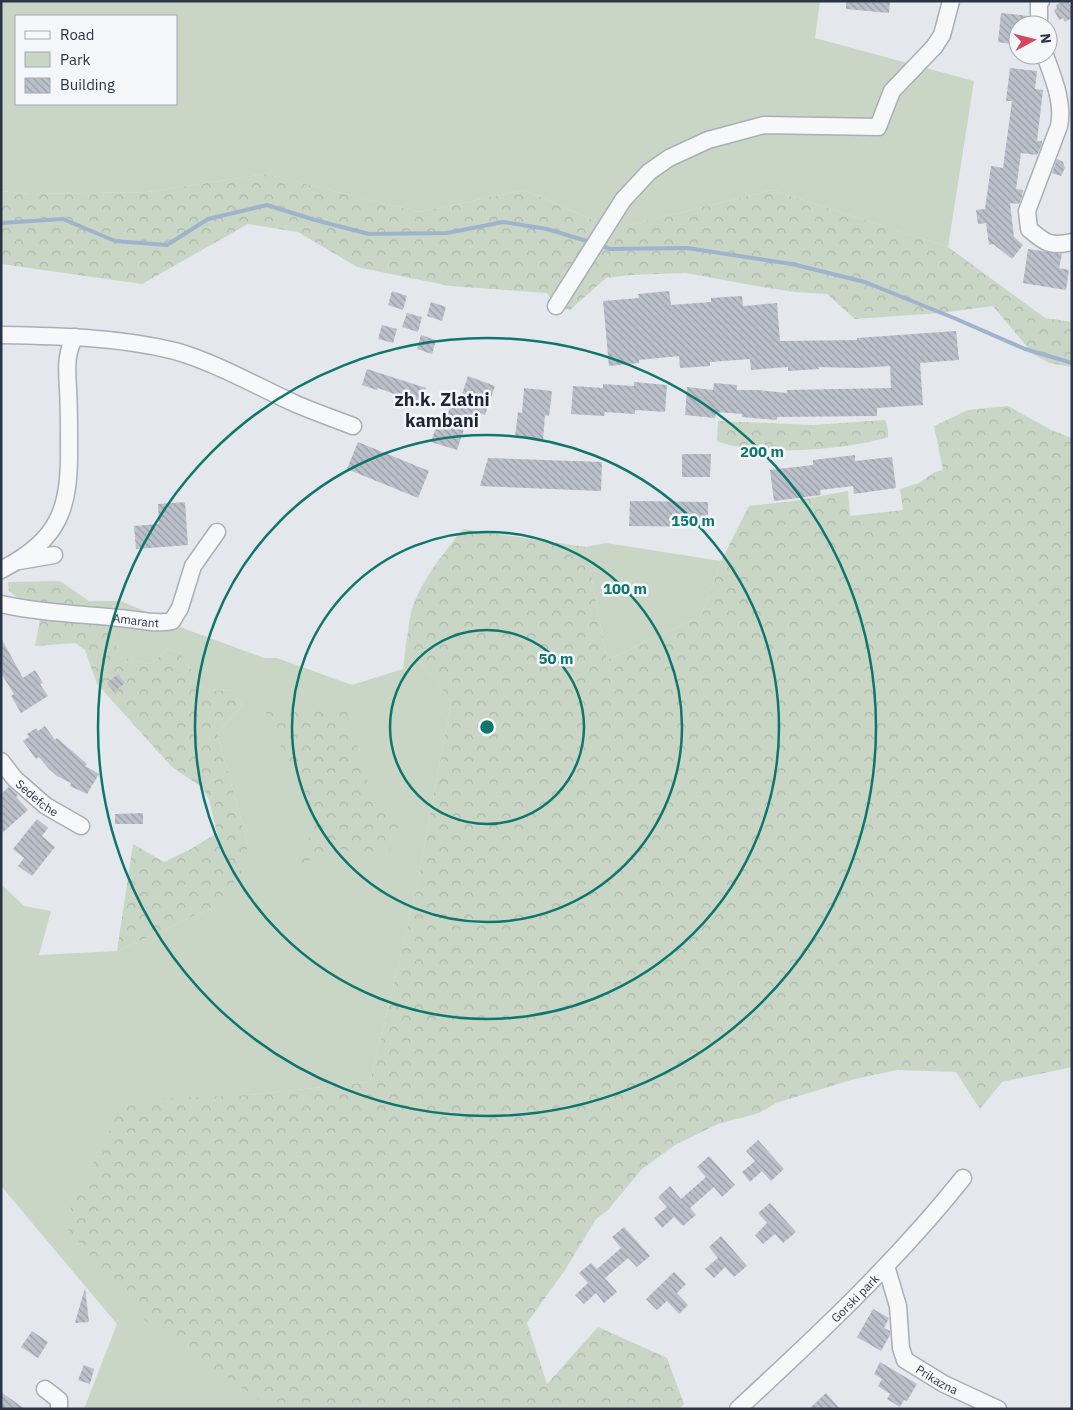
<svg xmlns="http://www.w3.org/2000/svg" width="1073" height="1410" viewBox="0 0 1073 1410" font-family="'IBM Plex Sans',sans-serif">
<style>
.green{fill:#c9d6c5;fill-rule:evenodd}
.forest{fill:url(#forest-crowns)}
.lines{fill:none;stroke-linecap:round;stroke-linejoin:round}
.stream{stroke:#9fb4cc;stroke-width:4}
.building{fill:url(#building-back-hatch)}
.minor-casing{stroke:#a9aeb7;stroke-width:19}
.minor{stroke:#f7f8fa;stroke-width:16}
.ring{fill:none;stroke:#0f766e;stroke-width:2.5}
.labels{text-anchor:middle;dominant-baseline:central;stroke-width:5;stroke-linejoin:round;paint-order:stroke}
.street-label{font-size:12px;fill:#2b3445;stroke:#f4f6f9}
.district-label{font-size:18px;font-weight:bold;fill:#1d2536;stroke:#f4f6f9}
.centre{fill:#0f766e;stroke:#f4f6f9;stroke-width:2.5}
.ring-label{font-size:15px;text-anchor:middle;font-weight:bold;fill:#0f766e;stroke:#f4f6f9;stroke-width:5;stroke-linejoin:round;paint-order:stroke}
</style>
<defs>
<pattern id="forest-crowns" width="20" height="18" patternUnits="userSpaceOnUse" patternTransform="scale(1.25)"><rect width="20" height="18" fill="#c9d6c5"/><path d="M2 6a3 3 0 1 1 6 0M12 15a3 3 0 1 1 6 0" fill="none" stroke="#adb8ab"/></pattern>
<pattern id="building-back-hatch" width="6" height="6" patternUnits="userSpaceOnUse" patternTransform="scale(1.25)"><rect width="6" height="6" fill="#bbc0ca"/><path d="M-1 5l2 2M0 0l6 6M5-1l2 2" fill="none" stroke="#989da6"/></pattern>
</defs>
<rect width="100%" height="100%" fill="#e4e7ec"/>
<g class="green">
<path d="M1,1H820L815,38L974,81L948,247L772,190L614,229L524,190L419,212L265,174L148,192L30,194L1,191ZM16,16H176V104H16Z"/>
<polygon points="606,543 721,561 702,615 607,660 586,547"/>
<polygon points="89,601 121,601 188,630 264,658 277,658 352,685 403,669 406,644 451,701 416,892 370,1082 249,1095 268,1406 266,1409 84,1409 117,1324 1,1186 1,884 24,906 51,911 39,955 117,951 216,906 248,844 217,733 243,705 233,691 204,690 180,653 168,649 150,664 116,656 116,638"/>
</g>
<g class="forest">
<polygon points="265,174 419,212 524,190 614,229 772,190 948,247 1045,318 1072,322 1072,367 1049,363 1033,354 993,306 940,313 855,319 827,294 795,292 762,287 686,273 630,275 606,278 570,310 555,305 547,293 450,286 357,267 298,232 248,224 142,284 1,264 1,191 30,194 148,192"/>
<path d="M1008,406L1051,430L1072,438V1067L1002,1082L980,1109L956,1072L897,1070L851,1080L776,1103L759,1113L718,1124L675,1145L642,1169L607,1211L596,1219L565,1270L527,1323L547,1384L598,1327L667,1358L684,1404L679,1409H266L267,1405L144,1320L63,1223L125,1100L249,1095L370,1082L416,892L451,701L406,644C408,633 409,620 412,609C422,579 444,553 463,529L586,547L607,660L702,615L721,561L749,506L794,501L848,491L850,516L903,510L900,489L919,483L935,472L943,470L934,426L968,410Z"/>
<path d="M885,420L888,430V437C848,450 756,457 717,441L718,421L813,425Z"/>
<polygon points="60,581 89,601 116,638 117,656 150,664 168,649 180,653 204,690 233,691 243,705 217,733 248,844 241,873 216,906 117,951 133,844 164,862 191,849 217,833 209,800 203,788 172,767 97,684 85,650 75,643 35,646 41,615 9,591 8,582"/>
<polygon points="264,708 346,710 367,775 368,799 401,819 387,858 333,848 300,865 313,826 308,797 276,737"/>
</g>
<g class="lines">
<g class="stream">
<polyline points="1,223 63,219 115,241 167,245 208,219 267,205 315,220 369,234 447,233 503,222 547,229 590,242"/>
<polyline points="599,245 610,249 687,248 792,264 865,282 954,318 1025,349 1072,363"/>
</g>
</g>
<g class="building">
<polygon points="846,1 890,1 889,13 846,9"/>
<polygon points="1063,1 1068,1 1072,9 1072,18 1065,22 1063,18 1059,20 1054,10 1057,8 1056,5"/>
<polygon points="1001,13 1029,16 1029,25 1018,25 1018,45 998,42"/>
<polygon points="1010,68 1037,71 1035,89 1043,90 1037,141 1042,141 1042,144 1037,155 1021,153 1016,189 1023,190 1022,196 1019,204 1010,203 1014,237 1023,245 1012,259 993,244 989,245 986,223 978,224 976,210 985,209 991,166 1003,168 1012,101 1006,101"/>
<polygon points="1057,159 1063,162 1065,168 1061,176 1052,173"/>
<polygon points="1028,249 1062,254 1059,268 1069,270 1066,290 1023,283"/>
<polygon points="392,291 407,296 403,310 388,305"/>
<polygon points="669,291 671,305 711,302 711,298 742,296 743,306 777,303 780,341 857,340 857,338 956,331 959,360 920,363 923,405 877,408 877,416 777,417 777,420 742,417 742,414 716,412 715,418 685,415 687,387 713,390 714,383 737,385 737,390 758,390 787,393 787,390 891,388 890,366 859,368 818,367 819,369 788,371 788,367 751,370 750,359 710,362 710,366 680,368 679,356 639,360 639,363 609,366 603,301 639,298 638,294"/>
<polygon points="431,302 446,307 442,321 427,316"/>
<polygon points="407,313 422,317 418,332 402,327"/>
<polygon points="382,325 397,329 393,343 378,339"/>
<polygon points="421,335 436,340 432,354 417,349"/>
<polygon points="367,369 426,388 421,404 378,388 377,390 362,385"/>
<polygon points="468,376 495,386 485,415 477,412 472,428 465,426 457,450 431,442 440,415 447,417 453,397 460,400"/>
<polygon points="634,382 667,385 665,412 635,410 635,414 605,412 604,416 571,414 573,386 603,388 603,384 634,386"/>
<polygon points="524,388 552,391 549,416 545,415 543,440 515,437 518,412 522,413"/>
<polygon points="358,442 429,471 418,498 347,469"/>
<polygon points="682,454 711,454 710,477 682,477"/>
<polygon points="855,455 855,461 892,457 896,488 854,494 853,486 820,490 821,495 774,501 770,470 813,465 813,460"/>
<polygon points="488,458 602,462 601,491 480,486"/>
<polygon points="630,501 708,502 708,527 629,526"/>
<polygon points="185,502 188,545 136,549 134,526 159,524 158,504"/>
<polygon points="1,638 23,678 35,670 43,683 40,684 48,696 21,713 11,696 14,694 1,673"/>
<polygon points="118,674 125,683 114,692 107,683"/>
<polygon points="45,726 55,740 57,738 87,764 85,766 99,774 87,794 70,786 71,783 57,776 49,769 39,757 36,759 23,741 29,737 27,734 36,728 38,731"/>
<polygon points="9,787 18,795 16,797 28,810 1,834 1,794"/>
<polygon points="143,813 143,824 115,824 115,814"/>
<polygon points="37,819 48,828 42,836 55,847 32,876 18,866 24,858 13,849"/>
<polygon points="758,1140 784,1169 771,1181 762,1171 750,1182 742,1172 755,1161 746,1151"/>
<polygon points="709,1156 735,1185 722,1197 714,1187 690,1208 696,1215 683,1226 674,1217 662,1228 654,1218 667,1207 658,1197 670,1186 681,1199 706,1177 697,1167"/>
<polygon points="770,1203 796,1232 783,1243 775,1234 763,1244 755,1235 767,1223 758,1213"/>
<polygon points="624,1227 650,1256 637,1267 628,1258 605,1278 617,1292 604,1303 596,1293 584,1304 575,1295 588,1283 579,1273 591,1263 597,1269 621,1248 612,1237"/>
<polygon points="721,1236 747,1266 734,1277 725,1267 714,1278 705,1269 718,1258 709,1247"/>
<polygon points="674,1272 686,1284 677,1293 688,1305 679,1314 667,1301 657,1310 646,1299"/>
<polygon points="85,1288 89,1322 75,1323"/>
<polygon points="873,1309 889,1318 884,1328 890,1331 890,1335 881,1351 857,1337"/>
<polygon points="32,1331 48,1342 38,1358 21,1347"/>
<polygon points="880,1362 917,1384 907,1401 904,1400 900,1407 887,1399 890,1394 878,1386 882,1379 874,1374"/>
<polygon points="84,1365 94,1369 90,1384 78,1380"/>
<polygon points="1,1392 25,1409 1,1409"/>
<polygon points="826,1393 840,1409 809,1409"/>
</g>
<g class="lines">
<defs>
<g id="minor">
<polyline points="1039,25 1039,3 1041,1"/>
<polyline points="934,47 942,35 951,1"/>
<path d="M1045,55C1053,78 1064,102 1059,126L1027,211L1029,229C1045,243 1050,247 1072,242"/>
<polyline points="556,306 623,200 649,172 669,158 708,140 764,125 878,127 892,91 935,46"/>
<path d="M1,335C59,336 118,337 175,351C217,363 256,386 296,404C315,412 334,419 353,426"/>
<polyline points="19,561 54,555"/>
<path d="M1,570C62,538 70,507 69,442C69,424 69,406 68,389C67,370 65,354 75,337"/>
<path id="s1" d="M1,604C40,613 80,614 119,618C137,619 155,625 172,621L180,608L193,566L217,532"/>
<path id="s2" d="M1,761L15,779L46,806L81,826"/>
<path id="s3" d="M886,1266L898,1306L901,1348L905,1360L944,1384L998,1409"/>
<polyline points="45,1389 59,1400 59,1409"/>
<path id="s4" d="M738,1409C817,1336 896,1262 963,1178"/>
</g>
</defs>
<use href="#minor" class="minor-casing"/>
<use href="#minor" class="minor"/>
</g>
<g class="ring">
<circle cx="487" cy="727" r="97"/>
<circle cx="487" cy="727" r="195"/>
<circle cx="487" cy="727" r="292"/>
<circle cx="487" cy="727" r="389"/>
</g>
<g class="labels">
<g class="street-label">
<text stroke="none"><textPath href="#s1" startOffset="136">Amarant</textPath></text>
<text stroke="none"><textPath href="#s2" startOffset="52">Sedefche</textPath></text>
<text stroke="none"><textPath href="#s4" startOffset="161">Gorski park</textPath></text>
<text stroke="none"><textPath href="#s3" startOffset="134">Prikazna</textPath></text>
</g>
<g class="district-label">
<text x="442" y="399">zh.k. Zlatni<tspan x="442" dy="21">kambani</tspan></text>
</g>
</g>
<circle cx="487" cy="727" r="8" class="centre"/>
<g class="ring-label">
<text x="762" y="457">200 m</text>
<text x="693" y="526">150 m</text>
<text x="625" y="594">100 m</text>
<text x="556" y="664">50 m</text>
</g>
<rect width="1073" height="1410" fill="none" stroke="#2b3445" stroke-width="5"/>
<rect x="15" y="15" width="162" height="90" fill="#f4f6f9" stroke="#a4a8b1"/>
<rect x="25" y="31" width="25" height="8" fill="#f7f8fa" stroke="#a4a8b1"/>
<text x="60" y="40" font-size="15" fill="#2b3445">Road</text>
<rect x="25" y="52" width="25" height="15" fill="#c9d6c5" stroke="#a4a8b1"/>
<text x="60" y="65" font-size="15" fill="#2b3445">Park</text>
<rect x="25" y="78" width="25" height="15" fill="url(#building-back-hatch)" stroke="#a4a8b1"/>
<text x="60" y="90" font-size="15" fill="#2b3445">Building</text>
<g transform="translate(1033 40) rotate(83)"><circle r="24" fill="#f4f6f9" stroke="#a4a8b1"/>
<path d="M0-4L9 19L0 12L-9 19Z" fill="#d1495b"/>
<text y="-8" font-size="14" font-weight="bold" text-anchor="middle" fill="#2b3445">N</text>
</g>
</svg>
